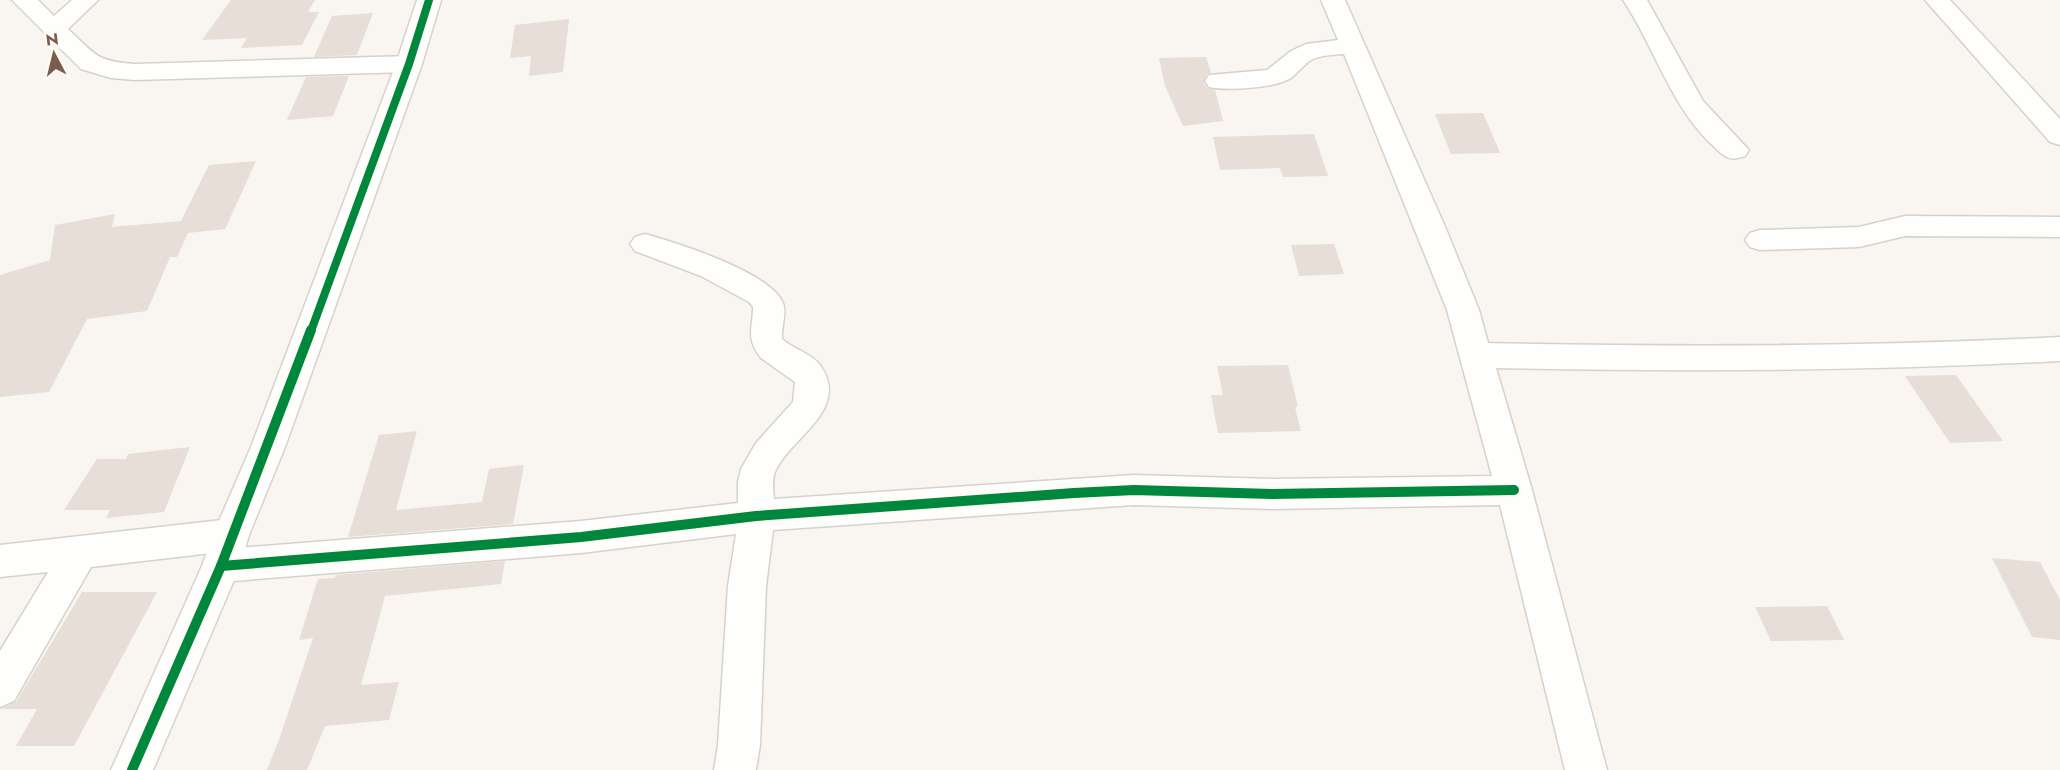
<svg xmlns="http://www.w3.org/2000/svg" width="2060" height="770" viewBox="0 0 2060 770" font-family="Jost,sans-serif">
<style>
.building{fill:#e6ded7}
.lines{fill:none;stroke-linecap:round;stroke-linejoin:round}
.street-casing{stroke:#d7d1cb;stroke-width:3}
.secondary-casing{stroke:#d9d2cb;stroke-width:3}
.street{fill:#fefefd;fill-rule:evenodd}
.secondary{fill:#fefefd;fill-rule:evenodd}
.cycleway-far1-casing{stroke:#fffaf3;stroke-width:10}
.cycleway-casing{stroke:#fffaf3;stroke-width:14}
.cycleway-far1{stroke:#00873e;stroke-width:8}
.cycleway{stroke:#00873e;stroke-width:10}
</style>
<rect width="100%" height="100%" fill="#f9f5f0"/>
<g class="building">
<polygon points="231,0 315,0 308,12 319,12 302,45 241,48 247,38 202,40"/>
<polygon points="373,13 357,55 314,57 332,16"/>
<polygon points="569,19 563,72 529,76 531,56 510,58 515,25"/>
<polygon points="1206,57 1211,73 1207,74 1203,82 1207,88 1215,90 1223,121 1183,126 1165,86 1159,58"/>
<polygon points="349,76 333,116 287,120 306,77"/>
<polygon points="1483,113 1500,153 1451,154 1435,114"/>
<polygon points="1314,134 1328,176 1283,177 1280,168 1220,170 1213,137"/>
<polygon points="256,161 225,229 188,233 177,257 170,257 147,311 87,319 49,392 0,397 0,275 50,260 55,225 115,214 112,227 181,221 209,165"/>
<polygon points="1334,244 1344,274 1299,276 1291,245"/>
<polygon points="1288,365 1298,407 1295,407 1301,431 1218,433 1211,395 1223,395 1217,366"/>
<polygon points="1956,375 2003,441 1950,443 1905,376"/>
<polygon points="417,431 396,510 482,502 489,469 524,465 513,524 348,537 379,435"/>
<polygon points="190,447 164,512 106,518 110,510 64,510 97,459 126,459 128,454"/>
<polygon points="1992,558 2040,562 2060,600 2060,640 2032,637"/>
<polygon points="505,561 501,584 385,596 361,685 399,682 389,720 325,726 307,770 267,770 280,737 313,638 299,640 318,579 335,578 336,575"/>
<polygon points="82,592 157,592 74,746 16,746 37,709 1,709 16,702"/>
<polygon points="1827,606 1844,640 1771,641 1755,607"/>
</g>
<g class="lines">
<defs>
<g id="street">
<path d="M12,0H38L54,16L72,0H98L68,29C96,55 95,61 135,64L409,56L418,59L422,64L418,69L409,72L135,80L111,78L81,69Z"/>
<path d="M1321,0H1345L1446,229L1479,310L1488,343C1679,347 1869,347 2060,337V361C1872,371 1684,372 1496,368L1532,490L1607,770H1565L1500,505L1272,509L1134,505L773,530L766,586L760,745L756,770H714L718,745L728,586L736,534L581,553L221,582L208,578L202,566L208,554L212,553L91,567L14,701L0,707V651L48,572L0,577V545L231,519L244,524L249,535L244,546L238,548L581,521L738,503V482L741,469L756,443L793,402L795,382L761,358C745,337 753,330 753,307L749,302L701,276L635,251L630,244L635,237L645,234C677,243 770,272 783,303C787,314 781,327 782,339C793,349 811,353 820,365C852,410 789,438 775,472C772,480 773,490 774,499L1134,475L1272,479L1492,476L1447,310L1344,54C1331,55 1318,55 1308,62C1302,67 1297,73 1291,78C1276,88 1226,91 1209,87L1205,81L1209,75L1267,70L1291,51L1306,44L1338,40Z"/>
<path d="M1623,0H1647L1703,101L1749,150L1745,156C1738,158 1733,160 1727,157C1720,154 1714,146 1709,142C1669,102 1654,46 1623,0Z"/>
<polygon points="1925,0 1950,0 2060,119 2060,145 2050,142"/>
<polygon points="1905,216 2060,217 2060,237 1905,236 1859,247 1760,250 1750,247 1745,240 1750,233 1760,230 1859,227"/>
</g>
<polygon id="secondary" points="417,0 441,0 422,64 285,447 249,535 240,566 153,770 111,770 202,566 213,535 251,447 396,64"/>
</defs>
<use href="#street" class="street-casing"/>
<use href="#secondary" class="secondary-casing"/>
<use href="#street" class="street"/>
<use href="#secondary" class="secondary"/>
<defs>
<polyline id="cycleway-far1" points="311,331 409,64 429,0"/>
<g id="cycleway">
<polyline points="221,566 581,537 756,516 1074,493 1134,490 1272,494 1514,490"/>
<polyline points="132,770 221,566 311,330"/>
</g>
</defs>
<use href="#cycleway-far1" class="cycleway-far1-casing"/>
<use href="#cycleway" class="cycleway-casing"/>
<use href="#cycleway-far1" class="cycleway-far1"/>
<use href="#cycleway" class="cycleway"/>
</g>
<g transform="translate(54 54) rotate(353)" stroke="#fffaf3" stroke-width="4.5" paint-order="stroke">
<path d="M0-4.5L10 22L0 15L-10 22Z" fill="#7a5c4d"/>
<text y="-9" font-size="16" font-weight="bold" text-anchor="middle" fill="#7a5c4d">N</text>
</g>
</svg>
